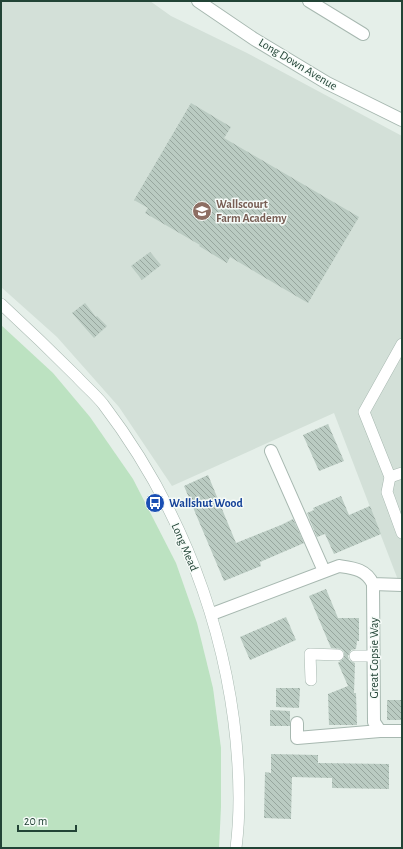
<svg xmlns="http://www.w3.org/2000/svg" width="403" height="849" viewBox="0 0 403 849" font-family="'Alegreya Sans',sans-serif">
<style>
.built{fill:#d3e0d8}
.grass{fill:#bce2c1}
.building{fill:url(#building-back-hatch)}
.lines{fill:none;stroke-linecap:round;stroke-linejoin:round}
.service-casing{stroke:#a7b8b0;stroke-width:12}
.minor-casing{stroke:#a7b8b0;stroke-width:14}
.tertiary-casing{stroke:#a7b8b0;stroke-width:14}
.service{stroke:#fff;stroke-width:11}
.minor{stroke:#fff;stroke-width:12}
.tertiary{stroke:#fff;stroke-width:12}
.labels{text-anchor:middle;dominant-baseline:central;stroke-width:3;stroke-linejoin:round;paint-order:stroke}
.street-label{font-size:12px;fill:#224436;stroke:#f6fbf8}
.education-label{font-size:12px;font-weight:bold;fill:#785e54;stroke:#f6fbf8;text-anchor:start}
.transit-label{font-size:12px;font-weight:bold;fill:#164399;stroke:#f6fbf8;text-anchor:start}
</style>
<defs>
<pattern id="building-back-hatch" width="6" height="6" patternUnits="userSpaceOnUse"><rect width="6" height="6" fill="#bacbc2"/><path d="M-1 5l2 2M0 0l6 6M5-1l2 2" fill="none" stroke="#97a69e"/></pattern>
</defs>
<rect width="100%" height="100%" fill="#e5efe9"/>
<polygon class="built" points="1,1 150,1 171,16 247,53 402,136 402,580 398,580 334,413 172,486 119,407 57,337 1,287"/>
<polygon class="grass" points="1,325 53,373 90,417 133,479 176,563 197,623 213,688 221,748 221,807 219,848 1,848"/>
<g class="building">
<polygon points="191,103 231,127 224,138 359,217 308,303 230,257 227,263 199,246 200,245 145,213 148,208 134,200"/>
<polygon points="150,252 161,265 142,280 131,266"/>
<polygon points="85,303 96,317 97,316 107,326 94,338 72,313"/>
<polygon points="328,424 344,461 319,471 303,435"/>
<polygon points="208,475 236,543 281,525 293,519 304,543 260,562 261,566 224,581 184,486"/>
<polygon points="341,496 349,515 370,506 381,534 334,554 325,534 317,537 307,513 314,510 313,508"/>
<polygon points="326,589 338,618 359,618 359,641 357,641 356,649 351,650 348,656 349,660 355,663 354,693 356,693 357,725 329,725 328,694 348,686 338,663 344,658 344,652 341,649 331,648 309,596"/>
<polygon points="286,617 296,640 250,660 240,637"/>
<polygon points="276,688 300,688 299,708 276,707"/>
<rect x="387" y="700" width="15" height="20"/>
<polygon points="270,710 290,711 290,726 270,726"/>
<polygon points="271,754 318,755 318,763 389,764 389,789 332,788 332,778 292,777 291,819 264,818 265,772 271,773"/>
</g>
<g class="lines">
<defs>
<g id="service">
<path d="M1,304C27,328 52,352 77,377C85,386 95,394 103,404C189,517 238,656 239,798C239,815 238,832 236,848"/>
<polyline points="402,344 364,412 390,477 387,492 402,533"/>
<polyline points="390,477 402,473"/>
<polyline points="355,656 374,656"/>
<polyline points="311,680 310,654 338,655"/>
</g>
<g id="minor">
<polyline points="309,1 363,34"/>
<polyline points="271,451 324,571"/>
<polyline points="373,584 374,722 380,731 402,731"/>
<path d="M212,614L339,566C353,568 366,569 373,584L402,585"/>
<polyline points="297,723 297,738 380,731"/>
</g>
<polyline id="tertiary" points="198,1 254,39 327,83 402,120"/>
</defs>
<use href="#service" class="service-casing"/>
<use href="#minor" class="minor-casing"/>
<use href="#tertiary" class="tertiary-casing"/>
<use href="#service" class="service"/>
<use href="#minor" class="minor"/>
<use href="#tertiary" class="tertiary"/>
</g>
<defs>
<symbol id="school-disc" viewBox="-11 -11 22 22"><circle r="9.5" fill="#8d6e63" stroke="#f6fbf8"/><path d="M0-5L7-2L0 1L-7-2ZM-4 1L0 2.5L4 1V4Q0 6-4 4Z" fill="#fff"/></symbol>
<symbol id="bus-disc" viewBox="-11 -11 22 22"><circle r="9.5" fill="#1a4fb4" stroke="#f6fbf8"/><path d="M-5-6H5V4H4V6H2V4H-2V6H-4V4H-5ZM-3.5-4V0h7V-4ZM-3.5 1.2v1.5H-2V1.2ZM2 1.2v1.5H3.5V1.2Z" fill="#fff"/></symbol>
</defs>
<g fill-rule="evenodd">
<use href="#school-disc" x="191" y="200" width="22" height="22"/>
<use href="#bus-disc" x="144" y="492" width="22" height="22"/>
</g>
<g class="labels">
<g class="street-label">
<text transform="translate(298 64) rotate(31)">Long Down Avenue</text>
<text transform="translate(185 547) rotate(67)">Long Mead</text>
<text transform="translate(374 658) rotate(-90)">Great Copsie Way</text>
</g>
<g class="education-label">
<text x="216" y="204">Wallscourt<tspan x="216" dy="14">Farm Academy</tspan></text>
</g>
<g class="transit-label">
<text x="169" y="503">Wallshut Wood</text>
</g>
</g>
<rect width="403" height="849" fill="none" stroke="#224436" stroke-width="4"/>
<path d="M18 825v6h58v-6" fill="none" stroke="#224436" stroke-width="2"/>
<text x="24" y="825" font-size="12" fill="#224436" stroke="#f6fbf8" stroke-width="3" paint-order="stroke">20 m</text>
</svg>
